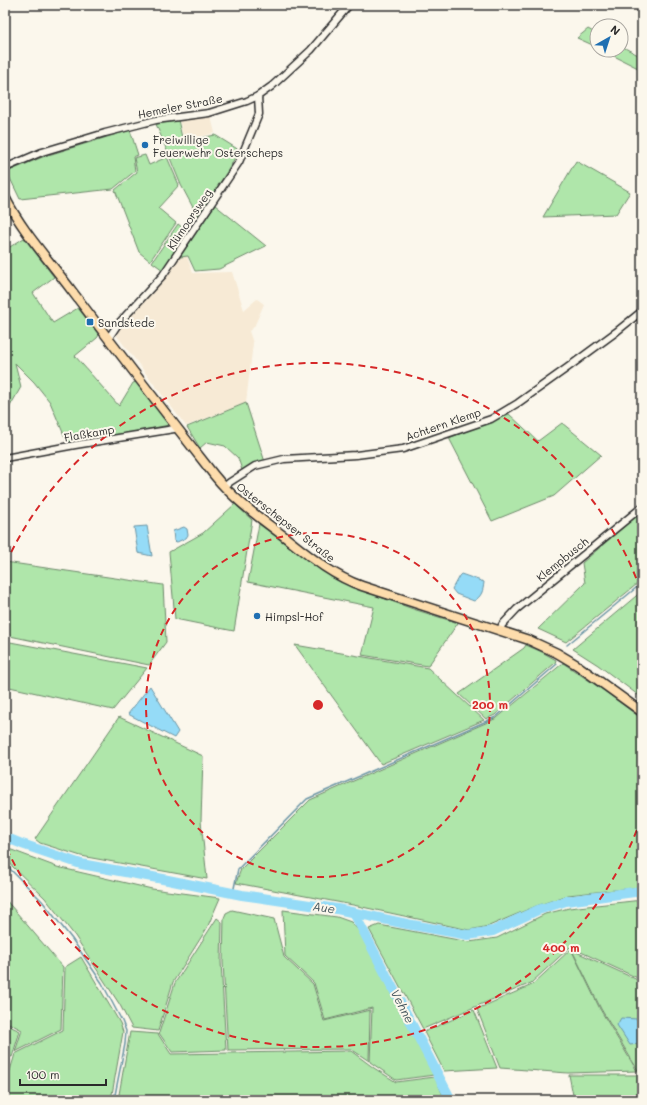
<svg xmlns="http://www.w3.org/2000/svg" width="647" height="1105" viewBox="0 0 647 1105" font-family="Mali,sans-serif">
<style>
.built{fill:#f7ead5}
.green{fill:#afe6aa;stroke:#6d886a}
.water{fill:#95dbf7;stroke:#6b95a5}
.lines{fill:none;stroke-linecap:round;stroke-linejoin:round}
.stream{stroke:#6b95a5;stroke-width:1.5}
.river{stroke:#95dbf7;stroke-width:10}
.minor-casing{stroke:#2b2b2b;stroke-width:9}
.major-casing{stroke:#2b2b2b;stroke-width:11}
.minor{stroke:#fbf7ec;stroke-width:6}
.major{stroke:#fddcac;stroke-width:8}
.ring{fill:none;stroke:#d62828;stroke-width:2;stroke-dasharray:7 5}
.poi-dot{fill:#1f6fb2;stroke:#fbf7ec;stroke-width:1.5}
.labels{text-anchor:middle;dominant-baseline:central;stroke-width:4;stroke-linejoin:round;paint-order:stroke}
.street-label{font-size:11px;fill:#2b2b2b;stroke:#fbf7ec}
.poi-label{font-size:11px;fill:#2b2b2b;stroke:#fbf7ec;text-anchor:start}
.water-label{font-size:12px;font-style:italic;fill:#46575e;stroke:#fbf7ec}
.centre{fill:#d62828;stroke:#fbf7ec;stroke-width:2}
.ring-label{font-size:12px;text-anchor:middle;font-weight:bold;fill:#d62828;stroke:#fbf7ec;stroke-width:4;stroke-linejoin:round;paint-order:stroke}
</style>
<rect width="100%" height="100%" fill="#fbf7ec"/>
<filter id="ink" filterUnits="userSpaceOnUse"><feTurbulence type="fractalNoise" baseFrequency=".025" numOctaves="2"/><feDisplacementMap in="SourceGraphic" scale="8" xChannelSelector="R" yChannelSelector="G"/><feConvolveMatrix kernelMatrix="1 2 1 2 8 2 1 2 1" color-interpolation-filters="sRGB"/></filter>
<g filter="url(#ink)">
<g class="built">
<polygon points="211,117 215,133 184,141 179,119"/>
<polygon points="180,257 187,257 193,273 232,272 244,310 257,299 264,304 254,327 249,331 253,343 246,403 186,426 114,332 150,293"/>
</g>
<g class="green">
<polygon points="588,29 597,34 597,47 577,38"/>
<polygon points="621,46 642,57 642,70 602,50 621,50"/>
<polygon points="178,120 183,142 215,135 239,150 230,167 198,217 181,185 156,124"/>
<polygon points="130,130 138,155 133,157 135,171 113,189 20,199 7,172 45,156"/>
<polygon points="145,155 149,165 167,157 179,185 158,208 176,223 150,261 139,252 115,190 137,172 134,158"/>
<polygon points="576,161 630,192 616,214 543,217"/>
<polygon points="215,205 266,246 219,269 195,271 188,256 180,257"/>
<polygon points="178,224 188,232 163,270 152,262"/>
<polygon points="24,238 54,277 33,293 53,323 78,308 99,335 97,338 75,356 119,406 133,383 136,382 169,425 103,438 67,442 50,402 34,382 15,363 21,387 9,408 5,410 5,250"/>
<polygon points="246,403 265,462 254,464 242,470 238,458 225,446 207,442 200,448 187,427"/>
<polygon points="509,414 538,441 562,423 601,455 554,496 492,521 449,438"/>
<polygon points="235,504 252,520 234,631 175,619 169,552 203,533"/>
<polygon points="642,511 642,580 566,642 538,629 585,583 582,563"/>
<polygon points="259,524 317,567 353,587 413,609 458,623 428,666 362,655 374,607 248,582"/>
<polygon points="5,562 163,585 166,642 149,665 5,635"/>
<polygon points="642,591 642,698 598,665 573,649"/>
<polygon points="5,641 147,668 113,710 5,686"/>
<polygon points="295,645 428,668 484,720 381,764"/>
<polygon points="526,645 542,652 556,660 555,663 495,715 486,719 459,694 524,648"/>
<polygon points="563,663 603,690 642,719 642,887 568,895 536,906 489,926 469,930 353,905 236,883 241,869 310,800 497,718"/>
<polygon points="119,717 203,756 201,821 207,879 81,856 40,843 35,839"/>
<polygon points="9,849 57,867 152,889 220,898 207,928 173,982 158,1031 132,1028 120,1005 75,936 45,898 13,867 8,860"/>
<polygon points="5,899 63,967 61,1029 15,1052 22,1030 5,1021"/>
<polygon points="642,900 642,980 570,947 531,983 423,1029 369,929 379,925 469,942 497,938 545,914 569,908"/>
<polygon points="232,910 274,919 284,957 313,984 324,1021 370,1010 369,1061 351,1049 228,1050 223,962 224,918 226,913"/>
<polygon points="283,910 337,917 351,922 361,933 434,1075 396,1080 370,1062 372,1008 325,1020 314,983 285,956"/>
<polygon points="217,918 222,922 221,962 226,1050 172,1052 159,1033 175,983"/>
<polygon points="571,949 600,1009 637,1071 568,1073 500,1068 477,1009 532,985"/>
<polygon points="572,950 642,982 642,1072 639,1072 601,1009"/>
<polygon points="81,957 120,1023 123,1032 111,1100 5,1100 5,1087 15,1054 63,1030 65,967"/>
<polygon points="474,1010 497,1068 444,1071 424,1032"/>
<polygon points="5,1024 20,1031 12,1057 5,1055"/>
<polygon points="130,1032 158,1034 171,1054 351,1051 374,1068 396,1082 435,1077 445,1100 118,1100"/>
<polygon points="569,1075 642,1075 642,1100 574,1100"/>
</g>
<g class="water">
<polygon points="147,526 152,556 138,553 134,527"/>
<polygon points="184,527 187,529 188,535 186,538 177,542 174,541 173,531"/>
<path d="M461,574L484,582C483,591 482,596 474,601L456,594L452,589L459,576Z"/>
<polygon points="150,686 178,732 174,738 128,714"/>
<polygon points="621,1018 637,1019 642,1027 642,1041 638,1044 630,1045 617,1025"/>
</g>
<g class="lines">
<g class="stream">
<polyline points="567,645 642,583"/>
<polyline points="7,847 9,839"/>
<polyline points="5,862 11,870 42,901 72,939 102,983 122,1021 126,1031 125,1044 114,1100"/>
<polyline points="233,893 238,869 307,799 496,717 557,664"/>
</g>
<g class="river">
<polyline points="5,837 22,844 81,864 158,878 242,895 337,909 407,924 468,935 493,931 538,910 566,901 642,891"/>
<polyline points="354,913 451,1100"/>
</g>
<defs>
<g id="minor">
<polyline points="5,168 42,152 105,133 156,120 209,113 247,101 258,96 272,86 311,50 349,5"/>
<polyline points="108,339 118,324 163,275 239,162 259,114 258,96"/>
<polyline points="5,458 75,445 174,429 177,427"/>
<polyline points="224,487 230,482 255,466 284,459 356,455 403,449 491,419 518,403 567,368 616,332 642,311"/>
<polyline points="500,631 502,625 517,609 642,507"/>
</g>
<path id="major" d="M5,197C22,231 49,260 72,291C119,353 166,414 214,475C234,500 260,518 285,537C309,556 333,576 362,586L529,640L557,653L577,665L642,712"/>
</defs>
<use href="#minor" class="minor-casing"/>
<use href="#major" class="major-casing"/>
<use href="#minor" class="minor"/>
<use href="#major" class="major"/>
</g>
</g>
<g class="ring">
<circle cx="318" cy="705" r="172"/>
<path d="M641 819A343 343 0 0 1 6 847M6 563A343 343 0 0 1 641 591"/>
</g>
<g class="poi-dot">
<circle cx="145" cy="145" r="4"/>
<rect x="86" y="318" width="8" height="8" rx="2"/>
<circle cx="257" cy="616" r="4"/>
</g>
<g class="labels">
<g class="street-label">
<text transform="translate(180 106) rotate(-11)">Hemeler Straße</text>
<text transform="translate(189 219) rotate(-56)">Klümoorsweg</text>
<text transform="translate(443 424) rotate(-19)">Achtern Klemp</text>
<text transform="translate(89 433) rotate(-10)">Flaßkamp</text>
<text transform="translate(286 522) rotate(38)">Osterschepser Straße</text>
<text transform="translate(562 559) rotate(-39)">Klempbusch</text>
</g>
<g class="poi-label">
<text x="153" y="139">Freiwillige<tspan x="153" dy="13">Feuerwehr Osterscheps</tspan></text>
<text x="98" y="322">Sandstede</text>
<text x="265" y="616">Himpsl-Hof</text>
</g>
<g class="water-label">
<text transform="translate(324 907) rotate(9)">Aue</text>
<text transform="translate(403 1006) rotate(63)">Vehne</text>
</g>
</g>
<circle cx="318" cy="705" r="6" class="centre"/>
<g class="ring-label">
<text x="490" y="709">200 m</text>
<text x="561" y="952">400 m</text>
</g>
<rect width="647" height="1105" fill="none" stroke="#fbf7ec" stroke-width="20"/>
<rect x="10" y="10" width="627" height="1085" fill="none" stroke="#2b2b2b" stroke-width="1.5" filter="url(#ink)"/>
<g transform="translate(609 38) rotate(39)"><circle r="19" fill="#fbf7ec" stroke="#a8a59f"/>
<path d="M0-3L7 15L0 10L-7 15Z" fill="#1f6fb2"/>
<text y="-6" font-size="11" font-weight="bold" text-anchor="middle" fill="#2b2b2b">N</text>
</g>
<path d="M20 1079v6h86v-6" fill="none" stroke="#2b2b2b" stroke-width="2"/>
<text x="26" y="1079" font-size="12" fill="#2b2b2b" stroke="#fbf7ec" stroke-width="3" paint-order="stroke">100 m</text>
</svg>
